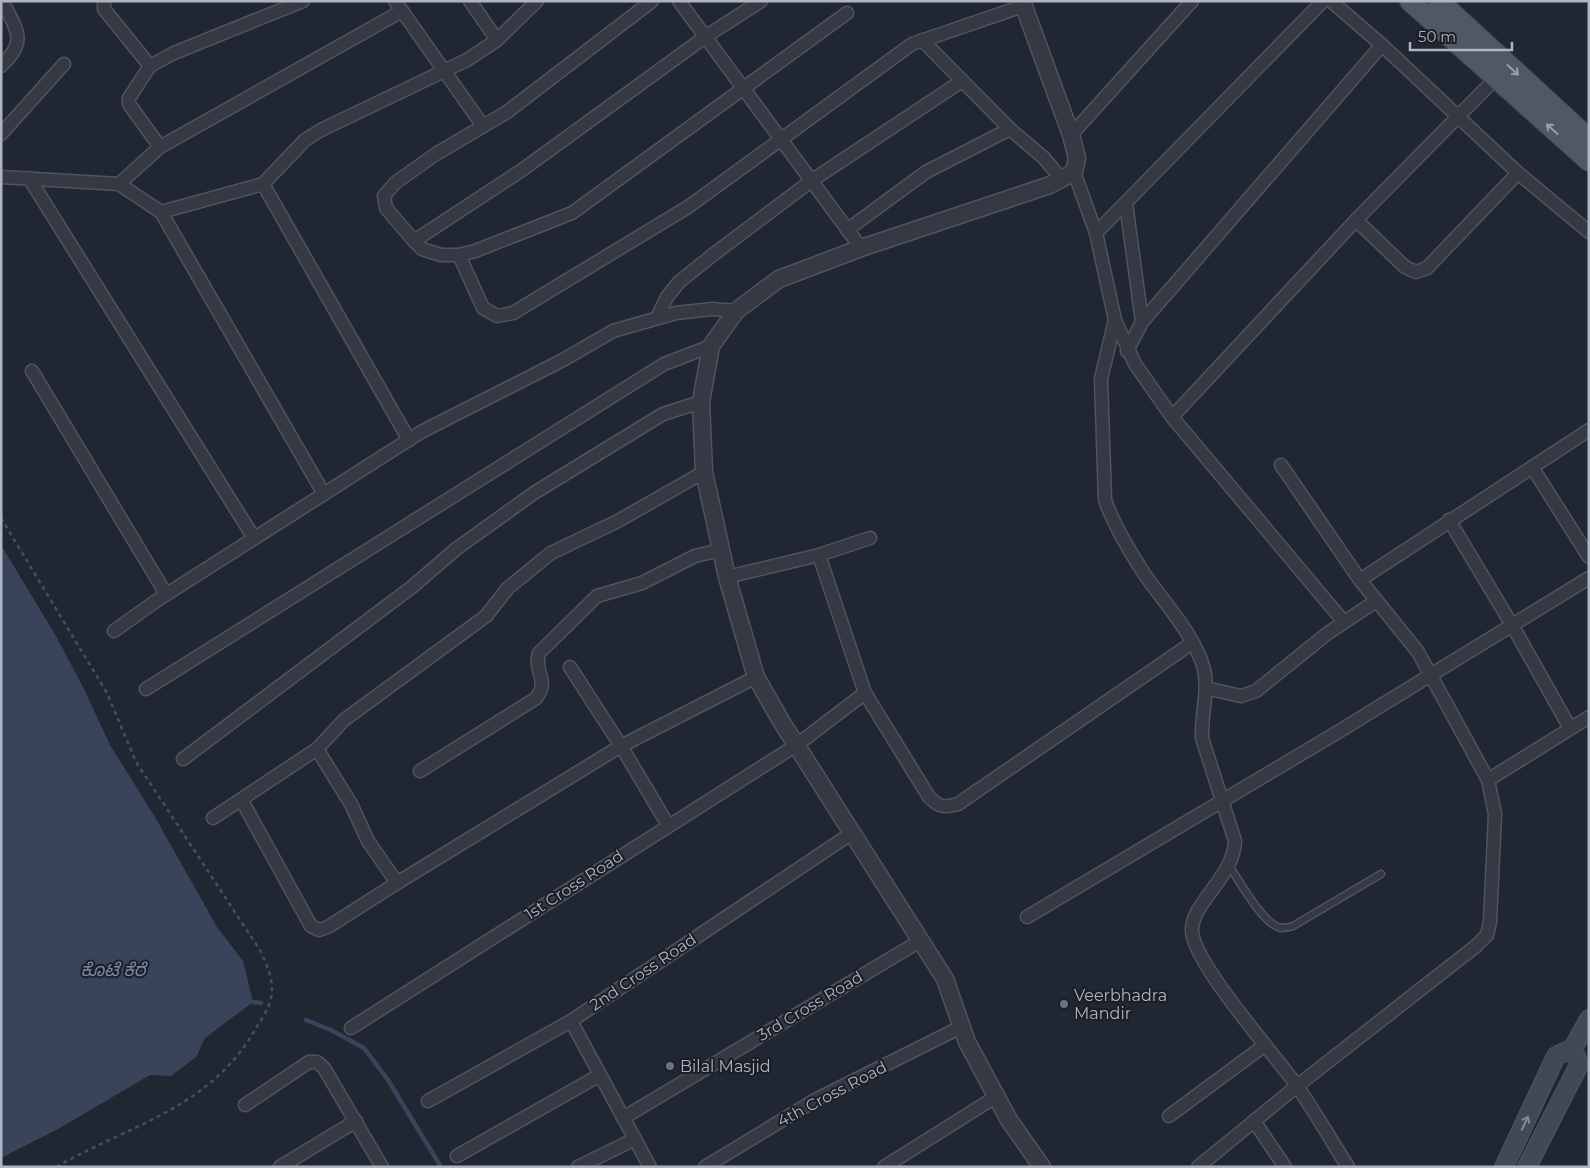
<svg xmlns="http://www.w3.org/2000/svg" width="1590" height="1168" viewBox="0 0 1590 1168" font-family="Montserrat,'Noto Sans Kannada',sans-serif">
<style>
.water{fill:#39445a}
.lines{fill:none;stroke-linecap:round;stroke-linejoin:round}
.stream{stroke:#39445a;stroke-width:4.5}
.service-casing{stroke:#4f545e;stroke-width:9}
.minor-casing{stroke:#4f545e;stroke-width:15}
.tertiary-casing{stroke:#4f545e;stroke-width:19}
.secondary-casing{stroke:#4f545e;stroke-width:20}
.primary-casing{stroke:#3e424c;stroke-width:22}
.path{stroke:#445255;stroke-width:2.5;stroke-dasharray:4 4;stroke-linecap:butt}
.service{stroke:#343943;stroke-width:6}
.minor{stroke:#343943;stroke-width:12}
.tertiary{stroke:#343943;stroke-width:16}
.secondary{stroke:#434855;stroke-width:18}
.primary{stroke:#525863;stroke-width:20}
.oneway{stroke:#979da9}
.oneway2{stroke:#838995}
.worship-dot{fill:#6b7280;stroke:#1a1e27;stroke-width:2}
.labels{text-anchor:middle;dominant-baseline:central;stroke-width:4;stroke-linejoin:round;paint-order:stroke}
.street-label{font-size:16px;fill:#aeb4c0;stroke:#1a1e27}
.poi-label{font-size:16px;fill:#aeb4c0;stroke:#1a1e27;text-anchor:start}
.water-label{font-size:18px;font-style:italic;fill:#7a89a5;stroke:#1a1e27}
</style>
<rect width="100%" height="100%" fill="#212732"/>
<polygon class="water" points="1,545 56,636 84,689 110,745 155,817 217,927 243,961 253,1002 205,1038 196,1057 171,1076 150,1075 58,1129 1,1158"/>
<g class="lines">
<g class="stream">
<polyline points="253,1002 261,1003"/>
<polyline points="306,1020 331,1030 364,1048 388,1080 441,1167"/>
</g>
<defs>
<path id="service" d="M1229,866C1240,881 1263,925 1281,928C1285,928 1290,927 1293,926L1381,874"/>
<g id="minor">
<polyline points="104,1 104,9 150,66"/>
<polyline points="395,1 483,126"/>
<polyline points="470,1 497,40"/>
<polyline points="652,1 507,112 436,154 395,183 384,196 386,208 414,241 522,170 705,37 761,1"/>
<polyline points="679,1 861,248"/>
<polyline points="1331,1 1382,45"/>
<polyline points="922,40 1010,129 1044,158 1062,180"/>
<path d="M1,66C28,41 17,30 2,1"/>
<polyline points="1,134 64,64"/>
<polyline points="1071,135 1192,1"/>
<polyline points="160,147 402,11"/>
<polyline points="1074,172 1096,233 1115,320 1135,364 1172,417 1344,622"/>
<polyline points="1,177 119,184 161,212 263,184 305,140 321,130 467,60 497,40 537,1"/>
<polyline points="29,178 254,538"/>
<polyline points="119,184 160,147 129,104 129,98 150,66 174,53 303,1"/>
<polyline points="263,184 409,440"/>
<polyline points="1126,203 1142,322"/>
<polyline points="161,212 324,494"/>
<polyline points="1356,220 1405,267 1416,272 1427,268 1518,173"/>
<polyline points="847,230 926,172 1010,129"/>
<polyline points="1096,233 1323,1"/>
<polyline points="414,241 422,249 441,255 459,255 475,251 572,213 847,13"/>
<polyline points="459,255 483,308 497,316 513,313 688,207 912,44 1023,6"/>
<polyline points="657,318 667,297 679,282 714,254 811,181 962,81"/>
<path d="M1115,320L1101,379L1105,500C1114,526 1130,552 1145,575C1164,602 1195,636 1204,669C1209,691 1201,715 1202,738L1235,841C1234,877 1190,904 1192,932C1195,965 1275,1055 1297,1086C1315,1112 1331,1140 1348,1167"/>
<polyline points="1127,351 1142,322 1382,45 1518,173 1589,232"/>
<polyline points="32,371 166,594"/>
<polyline points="1172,417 1356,220 1496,78"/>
<polyline points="1532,467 1589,557"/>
<polyline points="1449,520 1512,625 1570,728"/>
<path d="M819,555L865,693L929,797C939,807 944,808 958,804L1192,643"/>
<polyline points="727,577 819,555 870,538"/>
<polyline points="1360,580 1589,430"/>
<polyline points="114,631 156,601 421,432 563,360 613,331 676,313 712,309 736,311"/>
<polyline points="1206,688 1241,696 1256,691 1328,633 1376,601"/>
<polyline points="146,689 664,364 711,346"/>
<polyline points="317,749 351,804 368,841 397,883 621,746 570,667"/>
<polyline points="183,759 412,587 456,549 534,493 663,414 701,402"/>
<path d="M420,771L535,699C551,682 533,672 539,653L597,596L642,583L695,556L720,550"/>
<polyline points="1488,780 1589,717"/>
<polyline points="242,801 311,926 319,930 328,927 397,883"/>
<polyline points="213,818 317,749 344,720 486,616 508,588 551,553 618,521 704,472"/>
<polyline points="668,825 621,746 756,677"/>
<polyline points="1027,917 1333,735 1589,578"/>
<polyline points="571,1021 650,1167"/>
<polyline points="351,1028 798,744 865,693"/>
<polyline points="428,1101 571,1021 852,833"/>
<polyline points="245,1105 309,1062 317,1062 324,1068 382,1167"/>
<polyline points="1169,1116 1265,1045"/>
<polyline points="623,1118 920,941"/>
<polyline points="1254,1121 1285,1167"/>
<polyline points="457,1156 600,1075"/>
<polyline points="280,1167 356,1121"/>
<polyline points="578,1167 635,1139"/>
<polyline points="705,1167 817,1099 963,1026"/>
<polyline points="884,1167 997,1096"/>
<polyline points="1198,1167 1297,1086 1476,946 1487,935 1490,922 1495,814 1488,780 1418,652 1360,580 1281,465"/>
</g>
<polyline id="tertiary" points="1022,1 1071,135 1077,158 1074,172 1050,185 861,248 779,279 736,311 711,346 701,402 704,472 727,577 756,677 781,721 945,979 967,1042 1009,1120 1042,1167"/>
<g id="secondary">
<polyline points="1504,1167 1556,1056 1573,1048 1589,1019"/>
<polyline points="1527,1167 1579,1065 1573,1048"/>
</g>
<g id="primary">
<polyline points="1410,1 1589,161"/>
<polyline points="1439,1 1589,139"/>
</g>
</defs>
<use href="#service" class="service-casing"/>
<use href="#minor" class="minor-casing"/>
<use href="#tertiary" class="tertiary-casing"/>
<use href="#secondary" class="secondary-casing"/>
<use href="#primary" class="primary-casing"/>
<path class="path" d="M1,518L107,693L136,762L260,950C266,963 272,976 272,990C272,1004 263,1017 256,1028C210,1109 131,1124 56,1167"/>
<use href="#service" class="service"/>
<use href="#minor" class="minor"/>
<use href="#tertiary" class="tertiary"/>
<use href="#secondary" class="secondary"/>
<use href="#primary" class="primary"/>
</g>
<defs><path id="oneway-shaft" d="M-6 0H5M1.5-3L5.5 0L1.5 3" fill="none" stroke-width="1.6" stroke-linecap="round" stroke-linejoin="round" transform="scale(1.25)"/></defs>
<g class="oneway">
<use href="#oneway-shaft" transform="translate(1513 70) rotate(42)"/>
<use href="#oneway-shaft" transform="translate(1552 129) rotate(-138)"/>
</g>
<use class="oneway2" href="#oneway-shaft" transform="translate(1525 1123) rotate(-65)"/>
<g class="worship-dot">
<circle cx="1064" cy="1004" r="5"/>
<circle cx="670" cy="1066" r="5"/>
</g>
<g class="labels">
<g class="street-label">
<text transform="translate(574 885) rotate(-33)">1st Cross Road</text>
<text transform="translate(643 972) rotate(-34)">2nd Cross Road</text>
<text transform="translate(810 1006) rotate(-31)">3rd Cross Road</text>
<text transform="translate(832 1094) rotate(-28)">4th Cross Road</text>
</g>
<g class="poi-label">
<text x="1074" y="995">Veerbhadra<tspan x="1074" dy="18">Mandir</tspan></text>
<text x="680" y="1066">Bilal Masjid</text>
</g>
<g class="water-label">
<text x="113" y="970">ಕೊಟೆ ಕೆರೆ</text>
</g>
</g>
<rect width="1590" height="1168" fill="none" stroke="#aeb4c0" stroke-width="5"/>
<path d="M1410 42v8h102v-8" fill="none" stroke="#aeb4c0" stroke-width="2.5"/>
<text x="1418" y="42" font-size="15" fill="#aeb4c0" stroke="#1a1e27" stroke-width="4" paint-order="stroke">50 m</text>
</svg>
